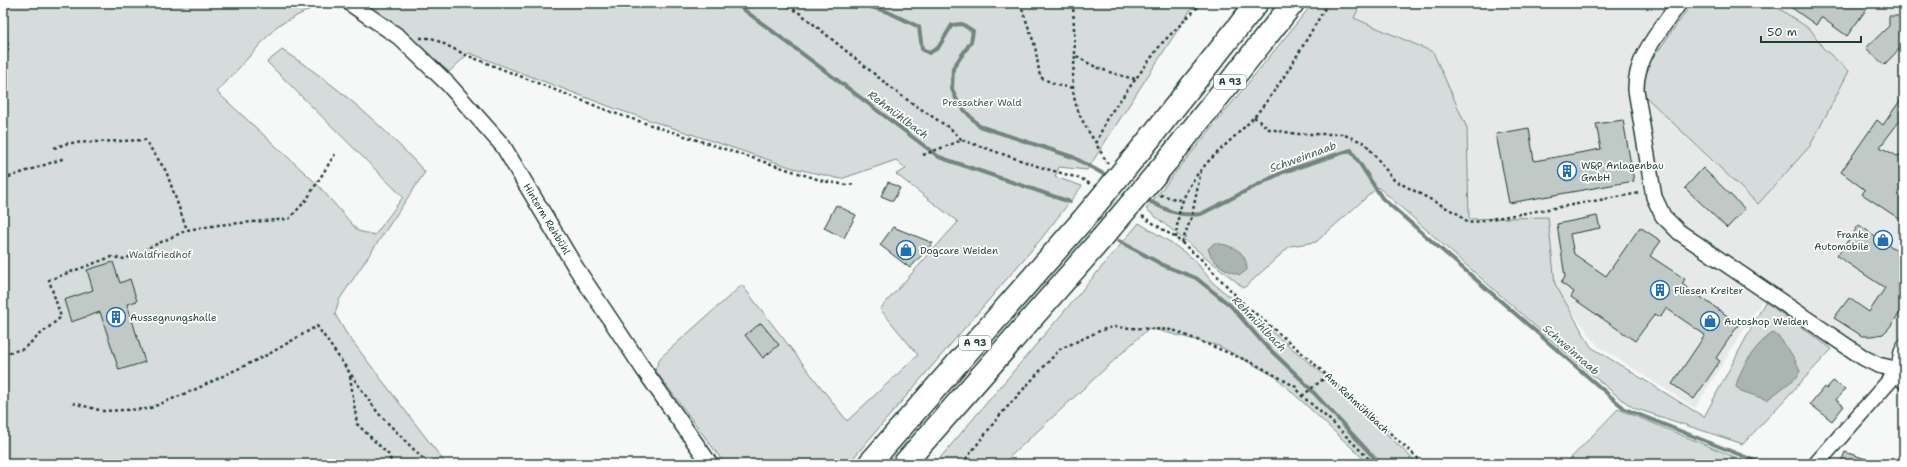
<svg xmlns="http://www.w3.org/2000/svg" width="1907" height="467" viewBox="0 0 1907 467" font-family="'Shantell Sans',sans-serif">
<style>
.built{fill:#e6e9e8}
.green{fill:#d6dcdb;stroke:#7a8c88}
.water{fill:#aab5b1;stroke:#72857f}
.lines{fill:none;stroke-linecap:round;stroke-linejoin:round}
.stream{stroke:#72857f;stroke-width:4}
.building{fill:#c0c9c6;stroke:#1f3d34}
.minor-casing{stroke:#1f3d34;stroke-width:18}
.motorway-casing{stroke:#1f3d34;stroke-width:25}
.path{stroke:#1f3d34;stroke-width:2.5;stroke-dasharray:3 3;stroke-linecap:butt}
.minor{stroke:#fff;stroke-width:15}
.motorway{stroke:#fff;stroke-width:22}
.motorway-bridge-casing{stroke:#1f3d34;stroke-width:25;stroke-linecap:butt}
.motorway-bridge{stroke:#fff;stroke-width:22}
.labels{text-anchor:middle;dominant-baseline:central;stroke-width:3.5;stroke-linejoin:round;paint-order:stroke}
.shield{fill:#fff;stroke:#627771;stroke-width:1}
.shield-label{font-size:9px;font-weight:bold;fill:#1f3d34}
.park-label{font-size:10px;fill:#445d55;stroke:#fff}
.poi-label{font-size:10px;fill:#1f3d34;stroke:#fff;text-anchor:start}
.street-label{font-size:10px;fill:#1f3d34;stroke:#fff}
.water-label{font-size:11px;font-style:italic;fill:#49615a;stroke:#fff}
</style>
<rect width="100%" height="100%" fill="#f6f7f7"/>
<filter id="ink" filterUnits="userSpaceOnUse"><feTurbulence type="fractalNoise" baseFrequency=".025" numOctaves="2"/><feDisplacementMap in="SourceGraphic" scale="8" xChannelSelector="R" yChannelSelector="G"/><feConvolveMatrix kernelMatrix="1 2 1 2 8 2 1 2 1" color-interpolation-filters="sRGB"/></filter>
<g filter="url(#ink)">
<polygon class="built" points="1361,3 1904,3 1904,375 1768,291 1695,408 1598,346 1552,285 1548,217 1469,219 1467,128 1354,18"/>
<g class="green">
<path d="M3,3H322L277,26L217,92L317,184L358,231L375,235L403,197L267,62L282,50C335,83 383,126 425,172L339,300L335,314L346,333L446,464H3Z"/>
<polygon points="371,3 1195,3 1087,170 1059,167 1055,177 1082,186 1041,239 848,464 725,464 655,370 660,358 742,285 847,421 918,355 880,309 958,222 896,174 906,169 896,160 841,179 793,168 616,109 469,53 449,72 382,15"/>
<polygon points="1313,3 1361,3 1354,18 1433,52 1467,128 1469,219 1548,217 1555,284 1591,347 1704,417 1765,302 1832,349 1743,444 1634,408 1621,399 1560,348 1378,187 1316,242 1290,246 1244,288 1146,209"/>
<path d="M1692,3H1771L1811,30L1823,48L1849,71L1810,146L1758,204L1646,97C1639,78 1647,66 1654,49L1658,51Z"/>
<polygon points="1139,223 1170,242 1195,260 1212,282 1335,384 1418,464 1369,464 1276,377 1219,346 1149,328 1002,464 935,464"/>
<polygon points="1618,409 1752,464 1565,464"/>
</g>
<g class="water">
<path d="M1214,243C1231,245 1247,250 1247,270L1240,275C1226,271 1213,264 1208,249Z"/>
<path d="M1773,333C1781,335 1798,363 1800,371L1797,377L1767,400L1741,391L1736,387C1739,369 1757,342 1773,333Z"/>
</g>
<g class="lines">
<g class="stream">
<polyline points="735,3 939,157 1070,202"/>
<polyline points="858,3 888,12 919,27 922,49 929,53 938,48 952,25 962,24 973,31 971,42 953,68 952,89 958,103 979,126 1073,157 1109,177"/>
<path d="M1144,198C1164,209 1176,217 1201,214L1283,172L1351,150L1382,198L1625,409L1763,464"/>
<polyline points="1119,241 1165,266 1196,278 1231,306 1264,344 1301,379 1380,464"/>
</g>
</g>
<g class="building">
<polygon points="1785,3 1871,3 1847,36 1821,17 1816,25"/>
<polygon points="1889,16 1904,16 1904,44 1884,65 1866,48 1889,26"/>
<polygon points="1904,95 1904,115 1880,147 1897,156 1904,153 1904,222 1862,194 1865,190 1841,172 1877,120 1883,125"/>
<polygon points="1623,120 1634,181 1509,203 1496,134 1529,128 1534,161 1601,149 1596,124"/>
<polygon points="1703,168 1745,209 1727,228 1685,188"/>
<polygon points="888,182 900,188 893,201 881,196"/>
<polygon points="836,205 856,215 844,238 824,228"/>
<polygon points="1597,216 1600,228 1570,234 1574,254 1606,276 1640,227 1661,241 1650,256 1685,279 1682,284 1739,324 1716,358 1720,361 1694,399 1672,384 1705,335 1666,308 1660,317 1655,314 1635,341 1571,297 1574,292 1561,283 1565,277 1557,224"/>
<polygon points="1859,225 1904,255 1904,307 1889,328 1883,334 1872,336 1862,336 1834,318 1849,298 1869,312 1885,288 1837,256"/>
<polygon points="893,227 933,243 910,268 880,245"/>
<polygon points="113,262 120,283 130,279 137,301 127,304 145,362 119,370 100,312 71,322 64,300 93,290 87,270"/>
<polygon points="761,323 779,345 763,358 745,335"/>
<polygon points="1833,381 1845,389 1836,400 1844,406 1832,421 1810,404 1824,387 1826,389"/>
<polygon points="1845,452 1875,462 1875,464 1840,464"/>
</g>
<g class="lines">
<defs>
<g id="minor">
<path d="M1679,3C1661,30 1635,57 1636,90L1654,197L1663,216L1679,232L1864,358L1878,365L1899,370"/>
<polyline points="351,4 399,37 448,84 503,146 576,268 644,370 710,464"/>
<path d="M1904,347C1899,359 1898,369 1904,381"/>
<polyline points="1816,464 1899,370"/>
</g>
<g id="motorway">
<polyline points="1143,147 1257,3"/>
<polyline points="1167,161 1293,3"/>
<polyline points="869,464 1081,222"/>
<polyline points="904,464 1102,238"/>
</g>
</defs>
<use href="#minor" class="minor-casing"/>
<use href="#motorway" class="motorway-casing"/>
<g class="path">
<polyline points="783,3 801,14 900,95 951,129 962,140"/>
<polyline points="1020,3 1035,46 1040,77 1056,85 1073,88"/>
<path d="M1073,3L1075,55C1094,68 1113,74 1135,79"/>
<polyline points="3,7 8,49 3,59"/>
<polyline points="420,38 432,38 466,55 614,113 823,181 847,185 855,184"/>
<path d="M1075,56C1074,66 1072,77 1073,88C1074,108 1085,127 1096,143"/>
<polyline points="1254,117 1269,129 1297,134 1342,134 1365,143 1394,180 1458,214 1468,223 1640,193"/>
<polyline points="54,148 68,143 145,140 166,171 187,230"/>
<polyline points="923,155 962,140 1040,167 1082,179 1090,184"/>
<polyline points="1108,164 1096,144 1107,118 1162,43 1202,3"/>
<polyline points="3,179 65,158"/>
<polyline points="1160,195 1183,201"/>
<polyline points="1142,216 1176,238 1202,260 1243,303 1309,359 1424,464"/>
<path d="M1176,238C1177,226 1178,214 1182,203C1194,166 1229,145 1254,117C1282,85 1306,40 1328,3"/>
<polyline points="1182,243 1192,215 1201,171"/>
<polyline points="3,354 23,349 61,317 49,280 111,257 125,259 187,230 218,225 289,219 307,199 335,154"/>
<polyline points="350,376 357,424 389,455 392,464"/>
<polyline points="1302,396 1327,376"/>
<polyline points="73,403 103,411 148,409 196,389 269,354 317,326 378,413 428,464"/>
<polyline points="962,464 1000,415 1060,349 1102,330 1112,327 1173,330 1253,363 1296,387 1302,396 1331,421 1374,464"/>
</g>
<use href="#minor" class="minor"/>
<use href="#motorway" class="motorway"/>
<defs>
<g id="motorway-bridge">
<polyline points="1081,222 1143,147"/>
<polyline points="1102,238 1167,161"/>
</g>
</defs>
<use href="#motorway-bridge" class="motorway-bridge-casing"/>
<use href="#motorway-bridge" class="motorway-bridge"/>
</g>
</g>
<defs>
<symbol id="building-ring" viewBox="-11 -11 22 22"><circle r="9.5" fill="#fff" stroke="#1f6fb2" stroke-width="1.5"/><path d="M-4-6H4V6H1V3H-1V6H-4ZM-2.5-4.3h1.7v1.8h-1.7ZM.8-4.3h1.7v1.8H.8ZM-2.5-1h1.7V.8h-1.7ZM.8-1h1.7V.8H.8Z" fill="#1f6fb2"/></symbol>
<symbol id="shop-ring" viewBox="-11 -11 22 22"><circle r="9.5" fill="#fff" stroke="#1f6fb2" stroke-width="1.5"/><path d="M-5-2.5h2.3a2.7 3.5 0 0 1 5.4 0H5L5.5 6h-11ZM-1.5-2.5h3a1.5 2.3 0 0 0-3 0Z" fill="#1f6fb2"/></symbol>
</defs>
<g fill-rule="evenodd">
<use href="#building-ring" x="1556" y="160" width="22" height="22"/>
<use href="#shop-ring" x="1872" y="229" width="22" height="22"/>
<use href="#shop-ring" x="895" y="239" width="22" height="22"/>
<use href="#building-ring" x="1649" y="279" width="22" height="22"/>
<use href="#building-ring" x="105" y="306" width="22" height="22"/>
<use href="#shop-ring" x="1699" y="310" width="22" height="22"/>
</g>
<g class="labels">
<g class="shield">
<rect x="1214" y="75" width="32" height="14" rx="3"/>
<rect x="959" y="336" width="32" height="14" rx="3"/>
</g>
<g class="shield-label">
<text x="1230" y="82">A 93</text>
<text x="975" y="343">A 93</text>
</g>
<g class="park-label">
<text x="982" y="102">Pressather Wald</text>
<text x="160" y="254">Waldfriedhof</text>
</g>
<g class="poi-label">
<text x="1581" y="165">W&amp;P Anlagenbau<tspan x="1581" dy="12">GmbH</tspan></text>
<text x="1869" y="234" text-anchor="end">Franke<tspan x="1869" dy="12">Automobile</tspan></text>
<text x="920" y="250">Dogcare Weiden</text>
<text x="1674" y="290">Fliesen Kreiter</text>
<text x="130" y="317">Aussegnungshalle</text>
<text x="1724" y="321">Autoshop Weiden</text>
</g>
<g class="street-label">
<text transform="translate(547 219) rotate(59)">Hinterm Rehbühl</text>
<text transform="translate(1357 403) rotate(43)">Am Rehmühlbach</text>
</g>
<g class="water-label">
<text transform="translate(898 115) rotate(37)">Rehmühlbach</text>
<text transform="translate(1303 157) rotate(-20)">Schweinnaab</text>
<text transform="translate(1259 324) rotate(46)">Rehmühlbach</text>
<text transform="translate(1571 350) rotate(41)">Schweinnaab</text>
</g>
</g>
<rect width="1907" height="467" fill="none" stroke="#fff" stroke-width="16"/>
<rect x="8" y="8" width="1891" height="451" fill="none" stroke="#1f3d34" stroke-width="1.5" filter="url(#ink)"/>
<path d="M1761 36v6h100v-6" fill="none" stroke="#1f3d34" stroke-width="2"/>
<text x="1767" y="36" font-size="12" fill="#1f3d34" stroke="#ffffff" stroke-width="3" paint-order="stroke">50 m</text>
</svg>
